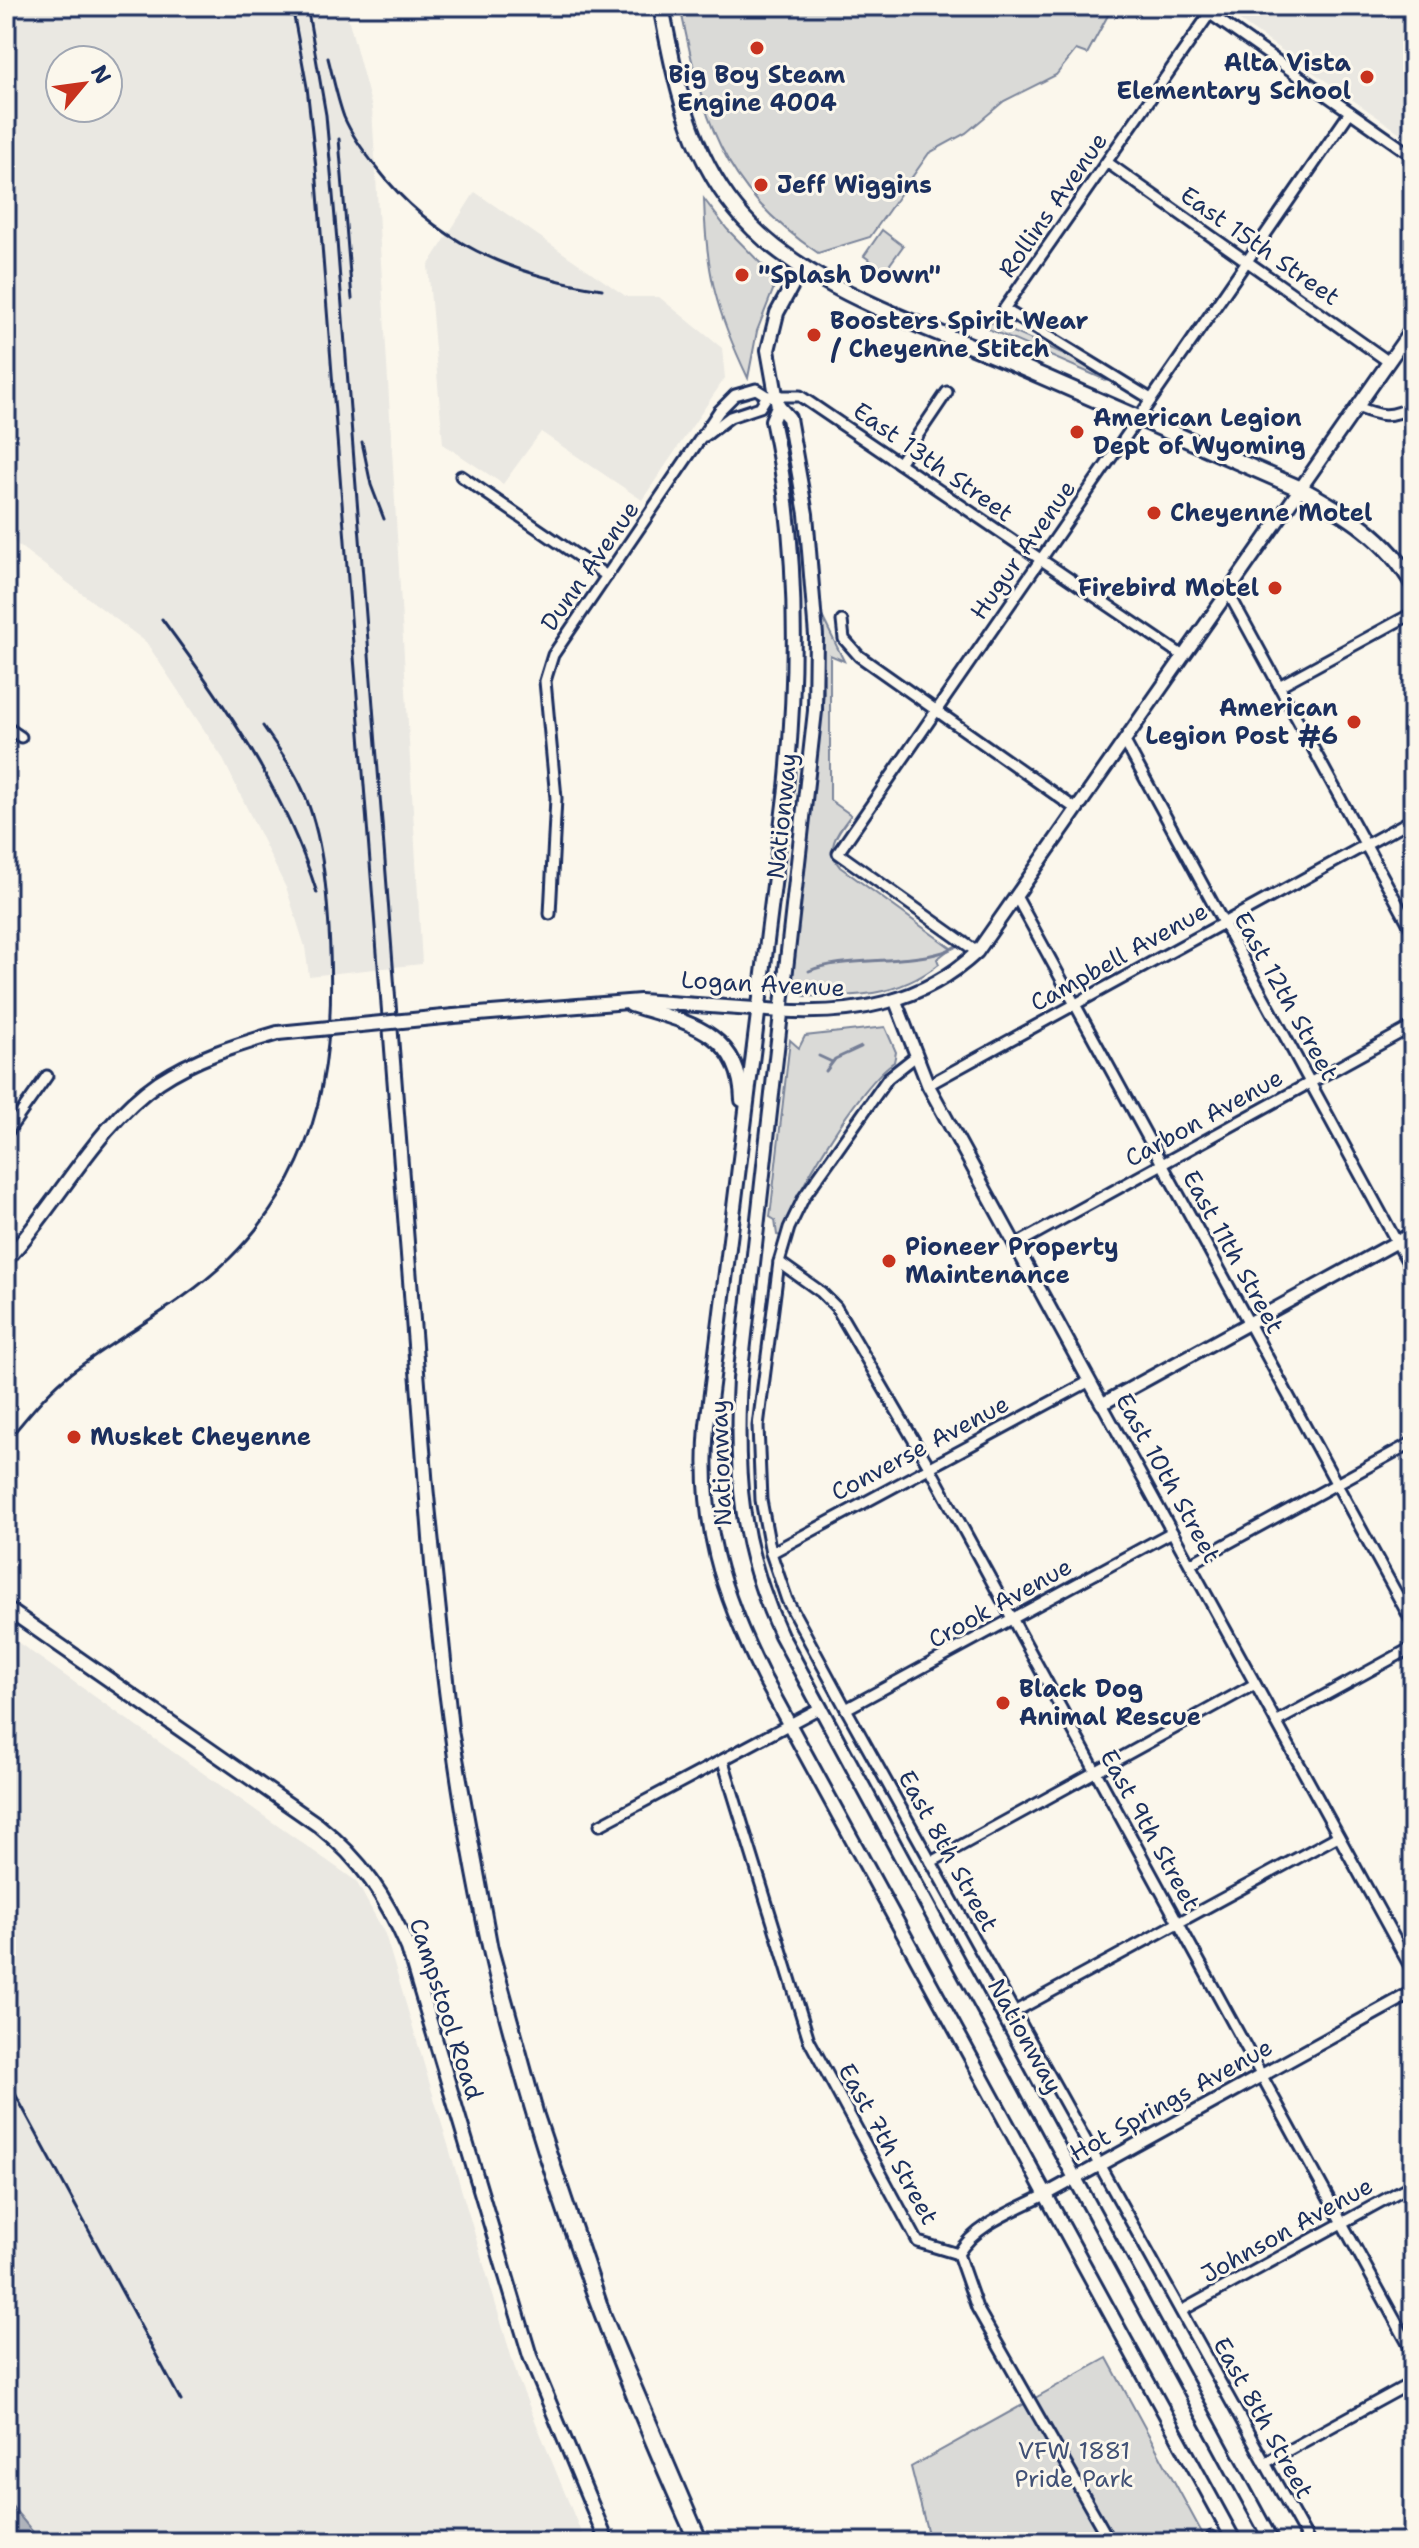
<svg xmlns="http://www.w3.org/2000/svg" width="1419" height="2548" viewBox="0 0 1419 2548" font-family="'Shantell Sans',sans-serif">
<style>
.built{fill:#eae8e2;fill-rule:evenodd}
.green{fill:#dadad7;stroke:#7a849a;stroke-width:2}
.water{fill:#afb3bb;stroke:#747e96;stroke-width:2}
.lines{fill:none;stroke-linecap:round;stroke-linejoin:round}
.stream{stroke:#747e96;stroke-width:3}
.minor-casing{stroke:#1b2f5e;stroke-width:15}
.tertiary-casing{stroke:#1b2f5e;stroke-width:17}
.secondary-casing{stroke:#1b2f5e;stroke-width:18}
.primary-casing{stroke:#1b2f5e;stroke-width:20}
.minor{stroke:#fbf7ec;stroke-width:9}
.tertiary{stroke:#fbf7ec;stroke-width:11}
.secondary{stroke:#fbf7ec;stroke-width:12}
.primary{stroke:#fbf7ec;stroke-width:14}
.rail{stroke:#1b2f5e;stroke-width:3}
.secondary-bridge-casing{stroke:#1b2f5e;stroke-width:18;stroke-linecap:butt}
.secondary-bridge{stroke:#fbf7ec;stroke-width:12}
.poi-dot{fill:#c8321e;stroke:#fbf7ec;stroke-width:3}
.labels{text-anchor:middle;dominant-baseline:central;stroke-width:6;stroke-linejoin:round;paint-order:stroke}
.poi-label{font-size:24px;font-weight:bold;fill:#1b2f5e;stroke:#fbf7ec;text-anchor:start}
.street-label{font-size:24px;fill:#1b2f5e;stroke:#fbf7ec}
.park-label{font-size:24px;fill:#415176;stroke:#fbf7ec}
</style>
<rect width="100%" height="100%" fill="#fbf7ec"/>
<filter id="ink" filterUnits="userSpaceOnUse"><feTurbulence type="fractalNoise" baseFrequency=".0125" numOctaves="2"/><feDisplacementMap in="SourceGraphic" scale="16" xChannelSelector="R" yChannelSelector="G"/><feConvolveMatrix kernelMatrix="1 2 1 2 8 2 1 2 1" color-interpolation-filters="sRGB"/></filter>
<g filter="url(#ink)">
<g class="built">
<path d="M6,6H345L372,108L422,964L309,976L305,947L287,890L222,757L146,642L6,536ZM60,60H108V108H60Z"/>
<polygon points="1413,6 1413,142 1227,12 1226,7"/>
<polygon points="475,192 627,297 659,297 722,348 725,378 642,500 541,432 503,484 443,444 428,266"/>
<polygon points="6,1634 356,1881 385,1934 518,2379 585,2542 6,2542"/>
</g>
<g class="green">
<path d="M680,6H1113L1087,54L1076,50L1056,75L1004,101L966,133L929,153L870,237L818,253C719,186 703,117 680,6Z"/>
<path d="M704,199L727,229L774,277L773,290L757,331L748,378C716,311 706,273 704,199Z"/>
<polygon points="882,230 903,246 885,271 864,256"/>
<polygon points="988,321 1071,357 1108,381 984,327"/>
<path d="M822,616L844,661L830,655V800L851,815C838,832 824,848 840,867L951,948L937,959L939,964C898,997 853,997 804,996V989L791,983L824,693Z"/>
<path d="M885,1027L896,1052L894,1062C861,1083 792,1196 781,1236L777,1235L775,1220L770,1217L790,1040L799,1048L805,1036Z"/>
<polygon points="1107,2358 1207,2542 930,2542 911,2467"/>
</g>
<polygon class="water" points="6,2499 41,2542 6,2542"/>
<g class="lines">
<g class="stream">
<path d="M809,971C850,953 941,970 967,937"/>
<polyline points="819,1056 832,1062"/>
<polyline points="826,1071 835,1059 861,1047"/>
</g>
<defs>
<g id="minor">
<polyline points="1199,6 1413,156"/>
<polyline points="1108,163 1389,362"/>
<polyline points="1151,399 1004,309 1215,6"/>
<path d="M1357,407C1380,416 1390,419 1413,406"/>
<polyline points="705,436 730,417 760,407 767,396 800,396 1183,656"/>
<polyline points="899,463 947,392"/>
<polyline points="461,476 607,576"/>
<polyline points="1228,592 1413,932"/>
<polyline points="842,621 844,639 859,656 1076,809"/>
<polyline points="1279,686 1413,613"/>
<polyline points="6,727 21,737"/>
<polyline points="1124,740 1413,1272"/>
<polyline points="1017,898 1413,1624"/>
<polyline points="550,914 556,798 545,681 553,655 719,411 735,395 756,389 767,396"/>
<polyline points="977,952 838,853 1350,112"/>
<polyline points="916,1056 888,1078 804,1197 789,1228 779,1262 758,1426 761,1500 771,1553 787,1600 846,1709 1309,2542"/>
<polyline points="928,1085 1413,819"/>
<polyline points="6,1134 47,1076"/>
<polyline points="1015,1245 1413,1026"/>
<polyline points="779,1262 821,1292 836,1307 930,1468 1413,2353"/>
<polyline points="1102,1404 1413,1972"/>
<polyline points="771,1553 1090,1381"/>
<polyline points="1190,1564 1413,1442"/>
<polyline points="846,1709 1172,1532"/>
<polyline points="1276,1722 1413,1647"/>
<polyline points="723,1761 809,2040 918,2242 958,2254"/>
<polyline points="600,1825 820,1708"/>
<polyline points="931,1862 1255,1684"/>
<polyline points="1014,2012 1338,1836"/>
<polyline points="958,2254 977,2308 1110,2542"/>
<path d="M958,2254C976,2224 1014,2211 1045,2195"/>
<polyline points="1181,2311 1413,2184"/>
<polyline points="1265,2463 1413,2382"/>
<polyline points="1212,2537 1215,2542"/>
</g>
<g id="tertiary">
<polyline points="895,1000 928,1085 1102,1404 1413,1233"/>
<path d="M782,1011C854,1015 923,1003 977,952L1413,327"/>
<polyline points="1045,2195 1413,1992"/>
</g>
<g id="secondary">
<path d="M802,267L777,313L768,350L778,406L789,418L806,514L816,636L815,711L740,1379C735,1474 740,1547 781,1635L1272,2542"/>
<path d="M778,406L772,420C799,540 798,666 786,788L707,1425C699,1522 721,1592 764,1678L1235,2542"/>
<path d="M631,1005C685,1022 740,1030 742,1100"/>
<polyline points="454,1016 640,1001 782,1011"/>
<path d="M6,1260C58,1204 95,1126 159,1082C195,1058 237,1045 278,1033"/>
<path d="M6,1608L318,1825C362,1860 386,1897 408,1948L530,2356L607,2542"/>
</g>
<path id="primary" d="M661,6C675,78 688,150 735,208C797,287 922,324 1012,363C1109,405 1205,447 1301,489C1345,513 1387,538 1413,584"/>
</defs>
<use href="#minor" class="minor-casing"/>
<use href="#tertiary" class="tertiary-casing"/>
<use href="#secondary" class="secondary-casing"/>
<use href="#primary" class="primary-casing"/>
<use href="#minor" class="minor"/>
<use href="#tertiary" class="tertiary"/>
<use href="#secondary" class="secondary"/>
<use href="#primary" class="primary"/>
<g class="rail">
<path d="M292,6L307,87L316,168L426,1583C441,1722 459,1860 493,1995C540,2184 608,2365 688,2542"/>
<polyline points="307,6 326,115 337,241 433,1481 459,1733 498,1946 544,2113 611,2313 709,2542"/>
<path d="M328,58C333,77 337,98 344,117C352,136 364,152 377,168C434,242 511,275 602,289"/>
<polyline points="339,139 352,299"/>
<polyline points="362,442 371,485 384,519"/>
<path d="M162,619C225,704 285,791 317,893"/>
<path d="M6,1442C27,1418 47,1391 72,1372C124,1332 182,1305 229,1259C324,1166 336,1055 329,929C326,880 321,826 299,782C289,762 275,744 263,726"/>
<polyline points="6,2077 181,2401"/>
</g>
<defs>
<polyline id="secondary-bridge" points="278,1033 454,1016"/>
</defs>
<use href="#secondary-bridge" class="secondary-bridge-casing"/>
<use href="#secondary-bridge" class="secondary-bridge"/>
</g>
</g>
<g class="poi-dot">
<circle cx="757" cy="48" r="8"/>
<circle cx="1367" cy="77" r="8"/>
<circle cx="761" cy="185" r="8"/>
<circle cx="742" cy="275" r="8"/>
<circle cx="814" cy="335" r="8"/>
<circle cx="1077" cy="432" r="8"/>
<circle cx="1154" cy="513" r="8"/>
<circle cx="1275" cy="588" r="8"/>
<circle cx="1354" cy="722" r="8"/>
<circle cx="889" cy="1261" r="8"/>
<circle cx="74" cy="1437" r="8"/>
<circle cx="1003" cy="1703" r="8"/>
</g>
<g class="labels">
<g class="poi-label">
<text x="1351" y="63" text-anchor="end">Alta Vista<tspan x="1351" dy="28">Elementary School</tspan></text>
<text x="757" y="75" text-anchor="middle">Big Boy Steam<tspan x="757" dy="28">Engine 4004</tspan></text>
<text x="777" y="185">Jeff Wiggins</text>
<text x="758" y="275">"Splash Down"</text>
<text x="830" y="321">Boosters Spirit Wear<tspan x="830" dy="28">/ Cheyenne Stitch</tspan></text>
<text x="1093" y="418">American Legion<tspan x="1093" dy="28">Dept of Wyoming</tspan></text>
<text x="1170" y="513">Cheyenne Motel</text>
<text x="1259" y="588" text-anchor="end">Firebird Motel</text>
<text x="1338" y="708" text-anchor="end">American<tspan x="1338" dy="28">Legion Post #6</tspan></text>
<text x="905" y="1247">Pioneer Property<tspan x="905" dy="28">Maintenance</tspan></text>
<text x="90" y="1437">Musket Cheyenne</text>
<text x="1019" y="1689">Black Dog<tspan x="1019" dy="28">Animal Rescue</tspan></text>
</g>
<g class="street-label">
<text transform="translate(1053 205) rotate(-55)">Rollins Avenue</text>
<text transform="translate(1260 246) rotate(35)">East 15th Street</text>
<text transform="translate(933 462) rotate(35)">East 13th Street</text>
<text transform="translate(1023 550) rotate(-55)">Hugur Avenue</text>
<text transform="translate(590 566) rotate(-55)">Dunn Avenue</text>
<text transform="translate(782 816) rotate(-84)">Nationway</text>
<text transform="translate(1119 957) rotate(-29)">Campbell Avenue</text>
<text transform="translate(763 984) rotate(3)">Logan Avenue</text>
<text transform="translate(1286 996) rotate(61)">East 12th Street</text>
<text transform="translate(1204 1118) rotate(-29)">Carbon Avenue</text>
<text transform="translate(1233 1252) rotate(61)">East 11th Street</text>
<text transform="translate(920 1448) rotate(-28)">Converse Avenue</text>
<text transform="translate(721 1463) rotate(-92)">Nationway</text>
<text transform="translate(1168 1478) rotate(61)">East 10th Street</text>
<text transform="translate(1000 1603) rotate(-29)">Crook Avenue</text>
<text transform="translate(1150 1830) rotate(61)">East 9th Street</text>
<text transform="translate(948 1851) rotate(61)">East 8th Street</text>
<text transform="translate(446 2009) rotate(72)">Campstool Road</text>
<text transform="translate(1025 2036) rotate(61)">Nationway</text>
<text transform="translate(1171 2100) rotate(-29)">Hot Springs Avenue</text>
<text transform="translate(888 2144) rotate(61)">East 7th Street</text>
<text transform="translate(1287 2230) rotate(-29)">Johnson Avenue</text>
<text transform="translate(1263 2418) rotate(61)">East 8th Street</text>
</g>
<g class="park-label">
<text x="1074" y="2451">VFW 1881<tspan x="1074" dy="28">Pride Park</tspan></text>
</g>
</g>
<rect width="1419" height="2548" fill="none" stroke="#fbf7ec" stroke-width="32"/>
<rect x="16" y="16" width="1387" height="2516" fill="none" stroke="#1b2f5e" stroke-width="3" filter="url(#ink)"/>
<g transform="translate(84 84) rotate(61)"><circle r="38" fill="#fbf7ec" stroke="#a1a7b3" stroke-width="2"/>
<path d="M0-6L14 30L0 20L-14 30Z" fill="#c8321e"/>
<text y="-12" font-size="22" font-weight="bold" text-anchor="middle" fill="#1b2f5e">N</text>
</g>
</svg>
